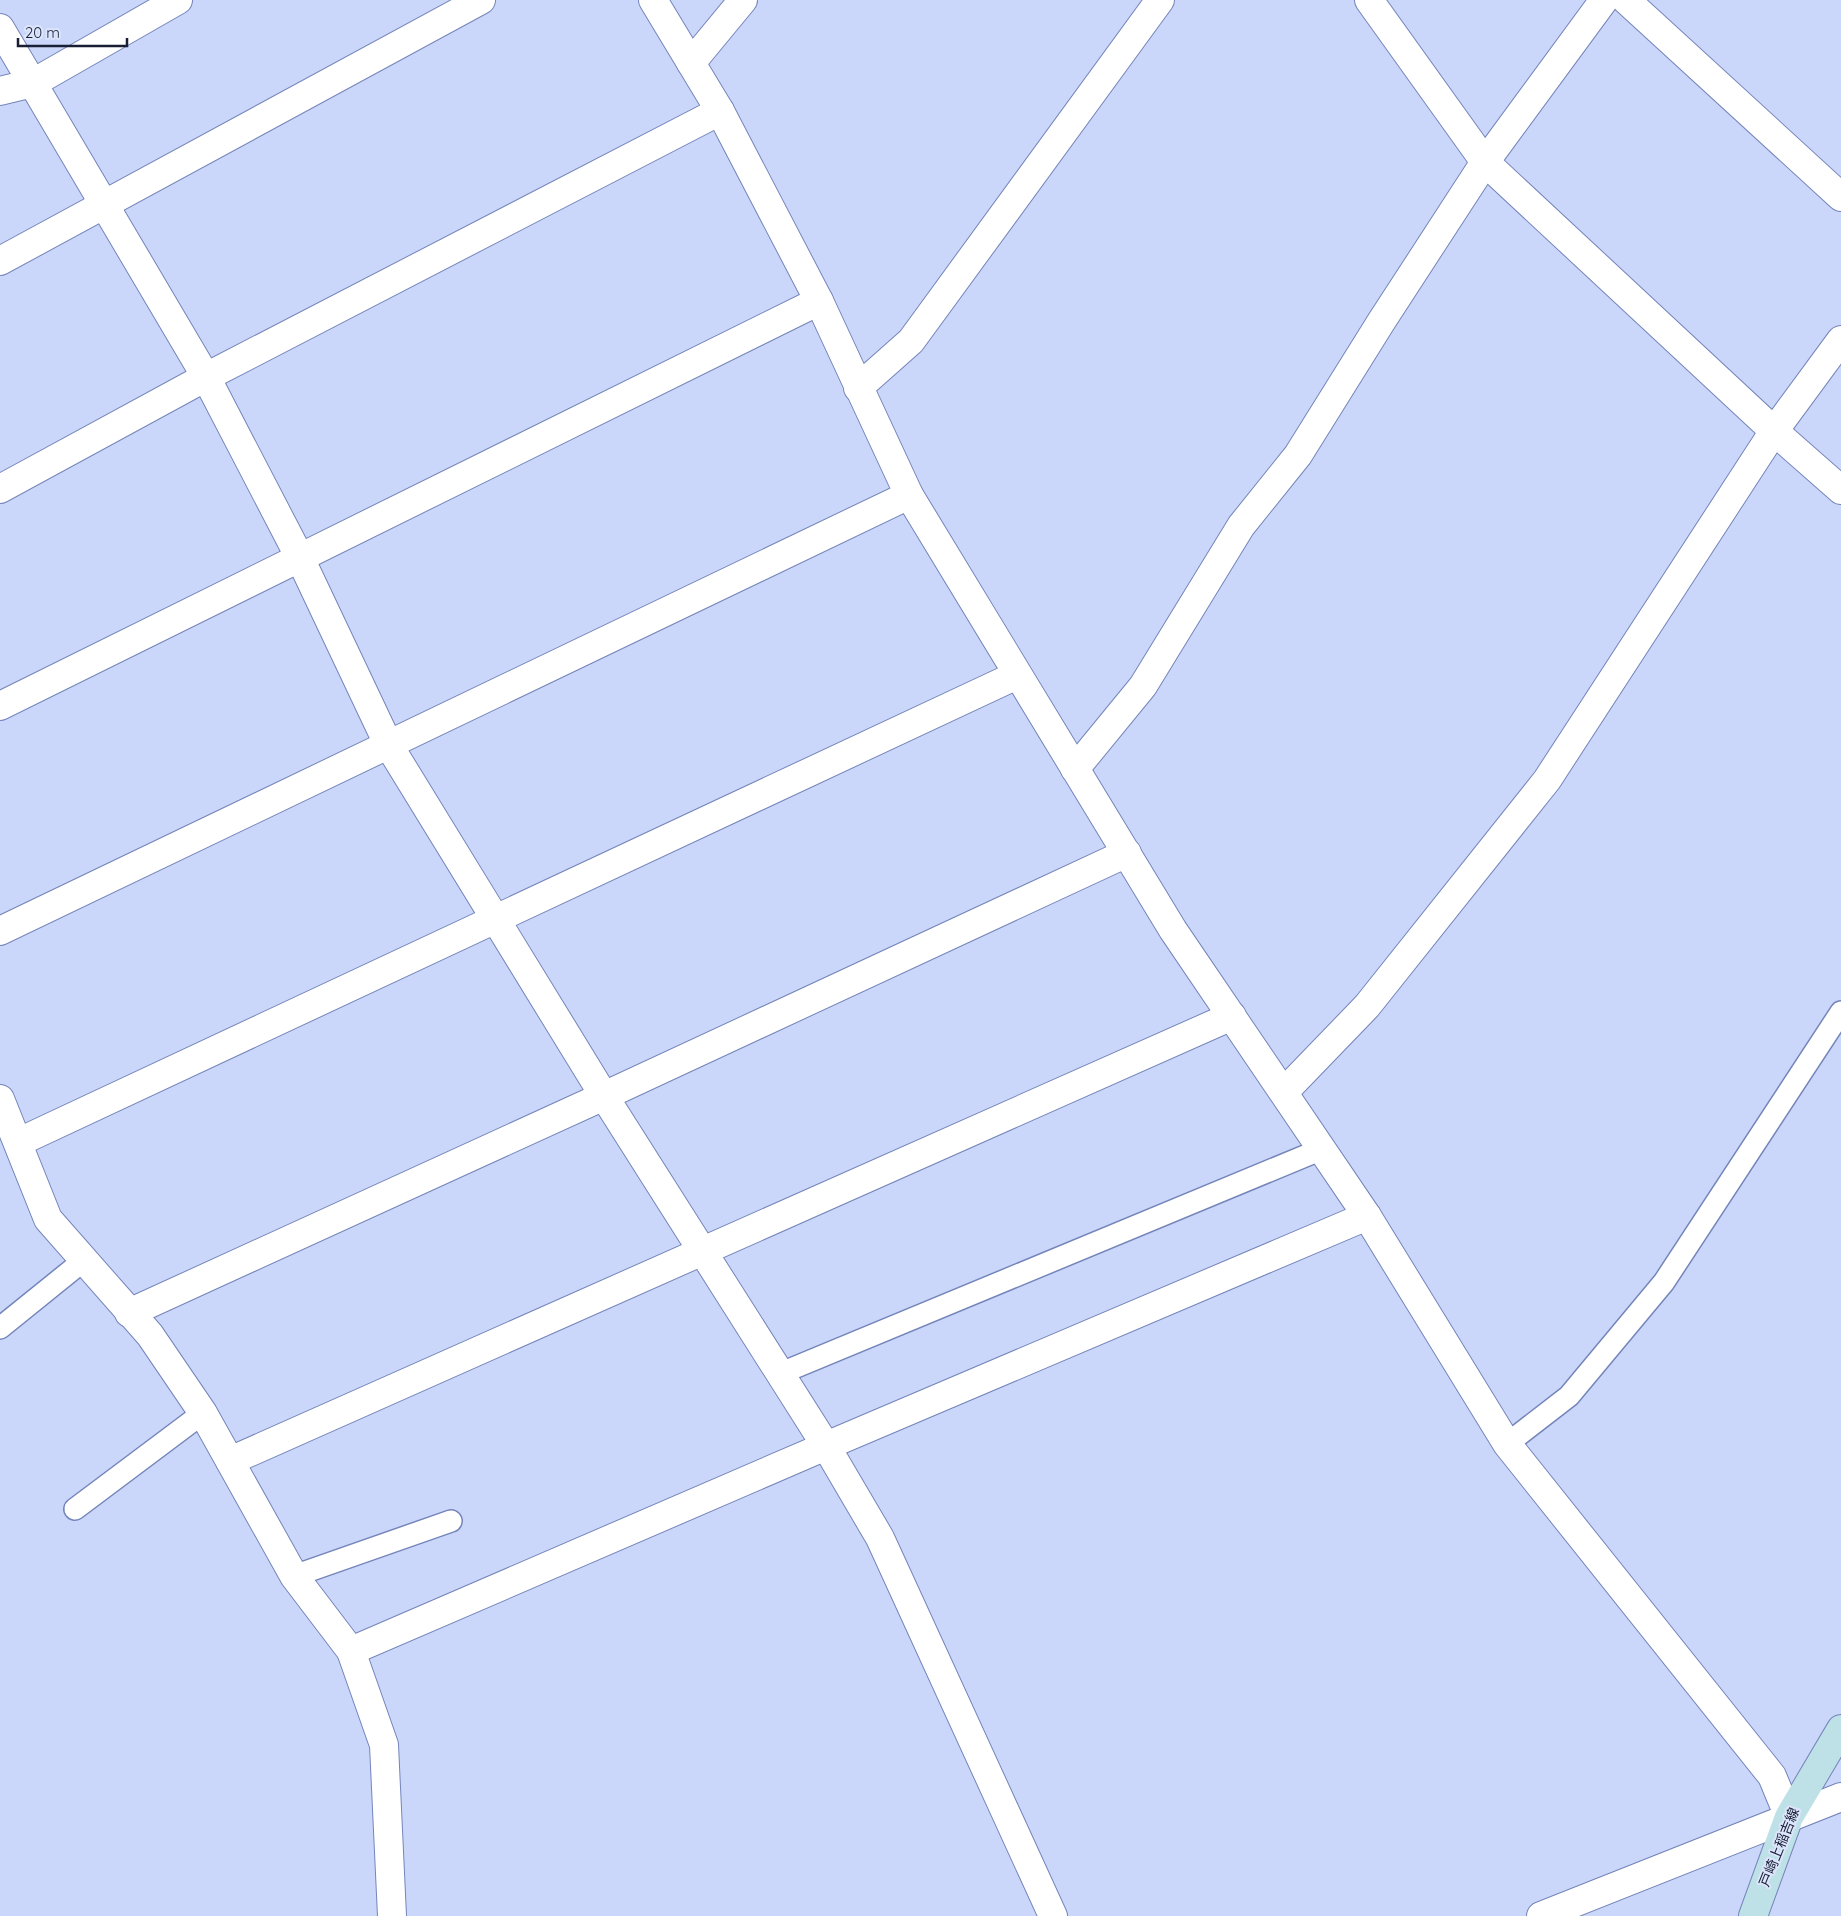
<svg xmlns="http://www.w3.org/2000/svg" width="1841" height="1916" viewBox="0 0 1841 1916" font-family="Quicksand,'Noto Sans JP',sans-serif">
<style>
.lines{fill:none;stroke-linecap:round;stroke-linejoin:round}
.service-casing{stroke:#7485ba;stroke-width:24}
.minor-casing{stroke:#7485ba;stroke-width:30}
.tertiary-casing{stroke:#7485ba;stroke-width:30}
.secondary-casing{stroke:#7485ba;stroke-width:30}
.service{stroke:#fff;stroke-width:21}
.minor{stroke:#fff;stroke-width:28}
.tertiary{stroke:#fff;stroke-width:28}
.secondary{stroke:#bde1e6;stroke-width:28}
.labels{text-anchor:middle;dominant-baseline:central;stroke-width:4;stroke-linejoin:round;paint-order:stroke}
.street-label{font-size:14px;fill:#181f34;stroke:#dce5fc}
</style>
<rect width="100%" height="100%" fill="#cbd7fa"/>
<g class="lines">
<defs>
<g id="service">
<polyline points="0,1328 83,1261"/>
<polyline points="779,1374 1322,1149"/>
<polyline points="1507,1444 1569,1396 1664,1282 1841,1012"/>
<polyline points="75,1509 203,1413"/>
<polyline points="294,1576 451,1521"/>
</g>
<g id="minor">
<polyline points="653,0 720,111 819,301 909,495 1173,930 1367,1216 1507,1444 1772,1776 1789,1817"/>
<polyline points="1369,0 1485,162 1774,431 1841,490"/>
<polyline points="1626,0 1841,197"/>
<polyline points="0,28 206,377 300,558 388,744 604,1096 826,1446 880,1538 1053,1916"/>
<polyline points="691,63 743,0"/>
<polyline points="0,91 33,83 178,0"/>
<polyline points="0,261 481,0"/>
<polyline points="858,388 911,341 1160,0"/>
<polyline points="0,489 206,377 720,111"/>
<polyline points="0,706 819,301"/>
<polyline points="1075,769 1143,686 1241,526 1298,455 1381,322 1485,162 1604,0"/>
<polyline points="0,931 909,495"/>
<polyline points="1284,1092 1367,1006 1547,780 1774,431 1841,340"/>
<polyline points="0,1099 48,1219 150,1335 203,1413 294,1576 351,1651 384,1745 392,1916"/>
<polyline points="19,1142 1017,675"/>
<polyline points="129,1313 604,1096 1127,853"/>
<polyline points="230,1461 1232,1016"/>
<polyline points="351,1651 826,1446 1367,1216"/>
</g>
<polyline id="tertiary" points="1541,1916 1841,1797"/>
<polyline id="secondary" points="1753,1916 1789,1817 1841,1729"/>
</defs>
<use href="#service" class="service-casing"/>
<use href="#minor" class="minor-casing"/>
<use href="#tertiary" class="tertiary-casing"/>
<use href="#secondary" class="secondary-casing"/>
<use href="#service" class="service"/>
<use href="#minor" class="minor"/>
<use href="#tertiary" class="tertiary"/>
<use href="#secondary" class="secondary"/>
</g>
<g class="labels">
<g class="street-label">
<text transform="translate(1779 1847) rotate(-68)">戸崎上稲吉線</text>
</g>
</g>
<path d="M18 38v8h109v-8" fill="none" stroke="#181f34" stroke-width="2.5"/>
<text x="25" y="38" font-size="15" fill="#181f34" stroke="#dce5fc" stroke-width="4" paint-order="stroke">20 m</text>
</svg>
